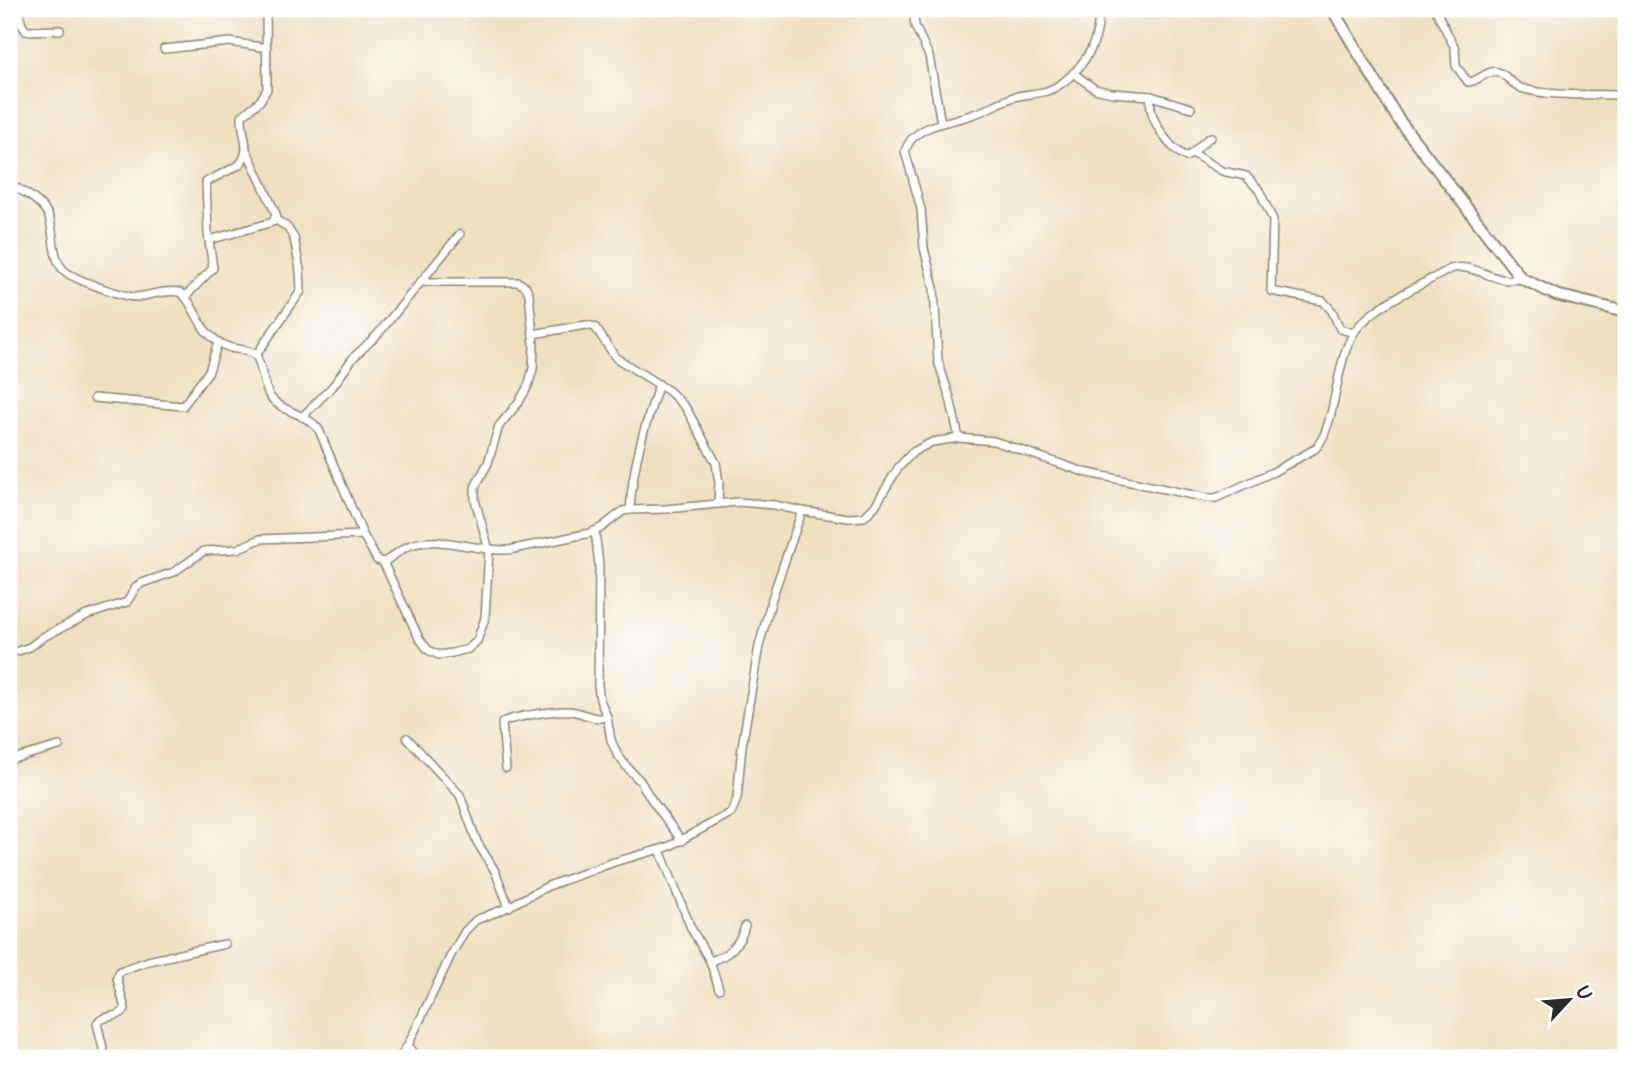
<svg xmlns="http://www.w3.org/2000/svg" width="1635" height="1067" viewBox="0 0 1635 1067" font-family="Pangolin,sans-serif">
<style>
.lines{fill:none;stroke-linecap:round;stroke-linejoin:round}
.minor-casing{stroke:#8c8575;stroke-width:10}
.secondary-casing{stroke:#8c8575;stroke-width:14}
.minor{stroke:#fff;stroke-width:7}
.secondary{stroke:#fff;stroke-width:10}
</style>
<rect width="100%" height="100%" fill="#fff"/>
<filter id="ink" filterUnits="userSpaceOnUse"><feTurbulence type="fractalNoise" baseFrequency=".0143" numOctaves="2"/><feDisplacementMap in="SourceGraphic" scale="14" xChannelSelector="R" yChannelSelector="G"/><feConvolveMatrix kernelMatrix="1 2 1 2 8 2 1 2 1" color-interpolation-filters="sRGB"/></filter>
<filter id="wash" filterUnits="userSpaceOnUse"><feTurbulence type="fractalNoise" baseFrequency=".00686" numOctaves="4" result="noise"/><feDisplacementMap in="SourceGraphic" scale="28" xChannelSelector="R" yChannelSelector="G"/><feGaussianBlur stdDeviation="1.57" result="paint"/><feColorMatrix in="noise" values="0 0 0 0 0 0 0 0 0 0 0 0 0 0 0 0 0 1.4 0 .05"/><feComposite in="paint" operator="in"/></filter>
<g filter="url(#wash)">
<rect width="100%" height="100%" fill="#eedfbf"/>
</g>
<g filter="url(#ink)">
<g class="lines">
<defs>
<g id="minor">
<polyline points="18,9 22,25 26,31 60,30"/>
<polyline points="913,9 915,26 929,56 941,123"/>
<path d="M1435,9L1455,48L1456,66L1468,82C1478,82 1488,69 1498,72C1507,75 1512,85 1521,88C1546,97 1598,94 1626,95"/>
<polyline points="164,49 230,42 267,48"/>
<polyline points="1073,73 1095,89 1112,93 1151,96 1191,108"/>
<path d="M1151,96C1147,118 1168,147 1186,157C1197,152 1201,142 1211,137"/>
<polyline points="1194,154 1222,171 1246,176 1259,190 1273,220 1271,291 1323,301 1332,311 1340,329 1354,333"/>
<path d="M9,184C22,190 44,203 49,217C55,233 51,261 66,272C76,280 124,297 136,297C149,296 165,289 178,292C188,293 197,320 205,330C212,338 220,345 231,348C240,350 248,349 256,355C263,368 262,386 271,398C285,414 307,413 319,430L363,535"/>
<polyline points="209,240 273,222 276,214 247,151"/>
<path d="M186,296L213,268L208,234L206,182L239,165C253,150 241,134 242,116L260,101L267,89L266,9"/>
<polyline points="533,334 586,325 595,327 616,358 669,391 686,408 716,463 719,483 718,502"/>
<polyline points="256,355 301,291 300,270 294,238 287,227 275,219"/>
<polyline points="94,398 183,406 209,371 218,342"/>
<polyline points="302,417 333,386 353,358 378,334 460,234"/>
<path d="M959,438L950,398L938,361L934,288L924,248L921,209L905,151C914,123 951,123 974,114C988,110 1000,101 1014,97C1025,94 1036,94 1047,91C1070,83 1093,55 1097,31C1099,24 1098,16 1098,9"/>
<path d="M630,510C633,462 644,429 659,384"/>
<polyline points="595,531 599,565 598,686 600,700 607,717"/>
<polyline points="383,562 419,638 428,650 439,655 452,653 468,649 477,641 485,618 489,550 475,500 475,487 488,463 499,426 519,402 528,386 533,369 534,346 529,294 526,287 518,282 421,282"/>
<path d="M9,654L30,647L43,637L87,615L127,602L136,587L142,583L174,572L204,551L237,549L260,539L363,535L377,560L383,562C393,558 401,548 411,545C444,535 476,552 509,550L590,533L601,528L623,511L630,510L666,509L738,502L774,505L802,511"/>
<polyline points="407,738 460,795 477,842 495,871 509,907"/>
<polyline points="9,760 59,746"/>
<path d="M506,768L502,723L505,721C519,716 555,710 570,711C583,712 593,721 607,717L611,740L617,754L626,766L641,782L649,796L682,841"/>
<polyline points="660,850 691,928 710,961 719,989"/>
<path d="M710,961C729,956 740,944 745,926"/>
<polyline points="408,1045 418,1058"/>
<path d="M103,1058V1048L97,1023C104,1014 119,1019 125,1009L117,978L120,971L148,961L225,944"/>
<path d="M399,1058L408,1045L451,955L465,931L476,920L504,909L548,886L614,862L668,847L731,813L737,799L742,746L759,646L773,595L802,511L848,518L864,517L875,506L898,468L913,452L932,442L959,438L994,441L1084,472L1207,498H1216L1273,472L1315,449C1337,427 1334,362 1355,331C1373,305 1422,285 1450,269C1475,261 1496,287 1521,278"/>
</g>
<polyline id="secondary" points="1332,9 1398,119 1521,278 1556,295 1626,312"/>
</defs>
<use href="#minor" class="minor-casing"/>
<use href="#secondary" class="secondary-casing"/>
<use href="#minor" class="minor"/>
<use href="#secondary" class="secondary"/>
</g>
</g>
<rect width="1635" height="1067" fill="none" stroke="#fff" stroke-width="35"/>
<g transform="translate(1569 1000) rotate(64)" stroke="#ffffff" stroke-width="5" paint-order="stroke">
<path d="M0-5L12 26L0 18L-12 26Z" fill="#2b2b2b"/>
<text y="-10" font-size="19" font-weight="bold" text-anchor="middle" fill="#2b2b2b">U</text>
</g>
</svg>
